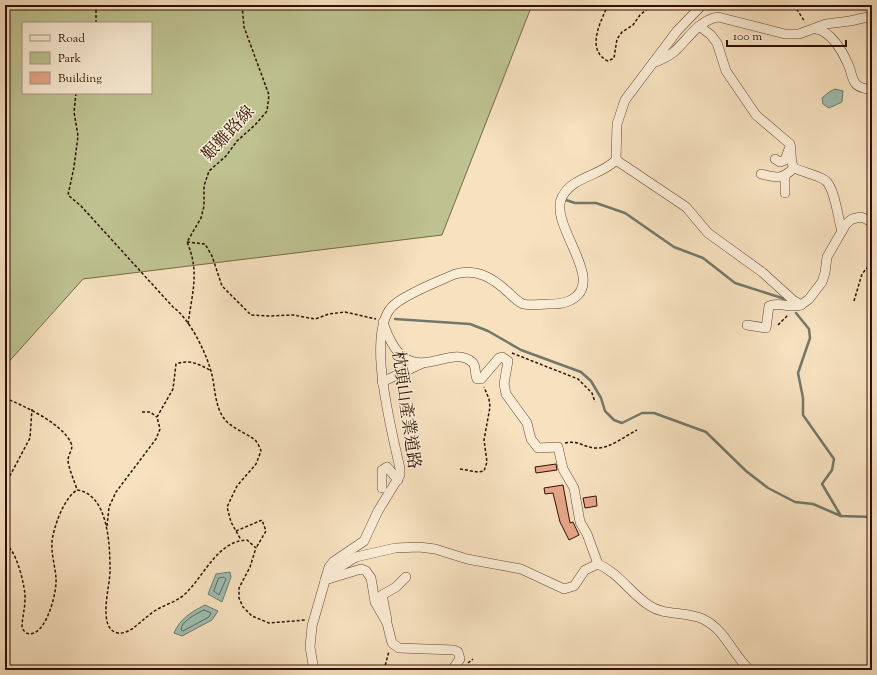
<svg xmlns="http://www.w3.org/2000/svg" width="877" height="675" viewBox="0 0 877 675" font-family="'Sorts Mill Goudy','Noto Serif TC',serif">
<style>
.green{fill:#bec291;stroke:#766949;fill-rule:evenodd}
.water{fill:#9dbeb2;stroke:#71786b}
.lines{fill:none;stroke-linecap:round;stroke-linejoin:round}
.shore{stroke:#66675a;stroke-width:1}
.stream{stroke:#71786b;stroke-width:2.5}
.building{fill:#e7a689;stroke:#2f1001}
.street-casing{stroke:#614430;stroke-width:10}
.path{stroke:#2f1001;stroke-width:1.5;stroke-dasharray:3 2;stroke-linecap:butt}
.street{stroke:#faecd5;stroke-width:9}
.labels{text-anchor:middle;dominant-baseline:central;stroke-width:3;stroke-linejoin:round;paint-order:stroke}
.street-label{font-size:17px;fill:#2f1001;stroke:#faecd5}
</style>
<rect width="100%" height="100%" fill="#f7e1bf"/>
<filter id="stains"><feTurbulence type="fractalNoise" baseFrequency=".005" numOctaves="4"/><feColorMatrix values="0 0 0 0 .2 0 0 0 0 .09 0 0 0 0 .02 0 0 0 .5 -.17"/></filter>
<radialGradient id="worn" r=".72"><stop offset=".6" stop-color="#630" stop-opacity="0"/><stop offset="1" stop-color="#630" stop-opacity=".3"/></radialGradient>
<path class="green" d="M5,5H532L442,235L83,279L5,366ZM23,23H151V93H23Z"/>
<g class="water">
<polygon points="835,89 843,91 842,102 829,108 823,104 822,98 829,92"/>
<polygon points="230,572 231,577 222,602 208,594 216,574"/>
<path d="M205,605L218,611L212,620L182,636L174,633C180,619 191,612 205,605Z"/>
</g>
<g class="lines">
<g class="shore">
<polygon points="219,578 224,577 226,579 219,595 214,591"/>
<path d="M204,610L211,613L209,617L183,631L181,630C181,621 196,614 204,610Z"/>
</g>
<g class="stream">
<polyline points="566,200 575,203 596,203 625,213 674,247 703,258 735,283 782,298 786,303"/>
<polyline points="796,313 809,329 810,338 798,373 803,398 803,415 834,459 832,470 822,484 841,516"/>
<polyline points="395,319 470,324 488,331 521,350 581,372 591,381 601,398 605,411 614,420 622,423 642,413 654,413 706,432 746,471 768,488 795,502 813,504 841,516 872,517"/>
</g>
</g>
<g class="building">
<polygon points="556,464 557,470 536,473 535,467"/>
<polygon points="563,485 570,523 573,522 579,535 569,540 560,522 553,493 545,494 544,488"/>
<polygon points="596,496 597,506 585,508 583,498"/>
</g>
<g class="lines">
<defs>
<g id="street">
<path d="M699,26L711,35L717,43L726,71L756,115L790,144C792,151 790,159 793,166C795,171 820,175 826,181C835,189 838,219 842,231"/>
<path d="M816,29C830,31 842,50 847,62C851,69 851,77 855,83C858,88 867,89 872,90"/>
<path d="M653,63C661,60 668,57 675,51C688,39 699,20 718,17L785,34H799L826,24L850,21L872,16"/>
<polyline points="775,159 780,162 785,160 789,149"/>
<polyline points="616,160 686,207 708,233 762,272 793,300 801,305 809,299 822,282 825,273 827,257 846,224 852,219 861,217 872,222"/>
<path d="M761,174C777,178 781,180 794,168"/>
<polyline points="785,193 785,176"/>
<path d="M383,322C407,398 448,340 472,362C477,366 474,373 477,379H481L499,358L502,357L508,361L504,384L506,394L527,423L531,439L538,448L558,447L563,469L574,488L580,522L587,534L598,564"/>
<path d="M747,325L766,328L769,306C779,301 790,309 801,305"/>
<polyline points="382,382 421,364"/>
<polyline points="382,488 382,470 387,467 398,480"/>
<path d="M327,575L356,557L395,548L419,547L435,549L467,559L521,569L564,589L574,586L585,570L598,564C619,573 631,594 650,606C665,616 686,611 703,619C727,631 732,655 750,670"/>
<polyline points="325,580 361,569 366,571 371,578 375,602 387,623 392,643 399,648 454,650 458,652 460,659 452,670"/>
<polyline points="387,620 382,595 396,587 406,577"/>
<path d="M314,670L310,647L312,626L329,567L333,562L364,541L378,511L400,475V469C393,434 363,328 395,304C410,292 437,282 455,274C477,268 493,278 509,293C513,297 518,302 523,304C531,306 540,304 548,304C556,304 564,304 571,300C608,281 548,225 562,197C573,176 601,176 616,160L617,124L625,100L677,31L702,5"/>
<polyline points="497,670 509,670"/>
</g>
</defs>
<use href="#street" class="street-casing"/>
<g class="path">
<path d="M608,5C601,21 585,50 608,61L614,58L617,39L622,32L633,25L640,15L652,5"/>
<polyline points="794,5 805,22"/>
<polyline points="96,23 96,5"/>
<path d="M76,93L74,112L78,136L74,167L68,195L81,206L173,307C190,319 207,354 212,375C215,388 215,405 223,417C230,428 245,432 255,440C258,443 260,448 261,451L256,464L237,486L227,507L231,522L241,540"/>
<polyline points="187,242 205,244 212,256 222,286 251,315 269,316 293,315 315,319 329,314 345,312 376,319"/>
<polyline points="854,301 862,274 872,262"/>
<path d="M188,324C192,293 200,272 187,242L201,218L204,206V186L209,171L226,156L237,141L255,125L267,111L269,95L244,27L242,5"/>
<polyline points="778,325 788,315"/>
<polyline points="512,353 578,379 592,393 595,402"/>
<path d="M5,398C24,406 62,423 71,443C74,449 68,454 68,460C68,467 75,482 77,490"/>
<polyline points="142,412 150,412 157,417"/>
<path d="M565,443C580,440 584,448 596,448C609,449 625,436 637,430"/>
<polyline points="460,469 478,472 484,471 487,462 484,440 490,407 489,399 484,387"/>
<polyline points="5,485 30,438 32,409"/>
<path d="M107,526L109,507L116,492L156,439L160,429L157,417L173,389L176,364C190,359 198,364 210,370"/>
<polyline points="236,531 262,520 266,531 256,548"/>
<path d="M5,545C16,547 26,589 25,599C25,609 22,618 22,628C25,633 28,635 34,633C48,627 57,592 56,578C55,566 51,553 52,541C54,526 64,498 77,490C108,494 110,544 110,569C111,584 96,629 118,633C123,634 128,631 132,629C140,623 147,616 156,610C166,604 179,601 187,592C205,574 218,541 247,540L256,548L250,567L239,588V598L243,607L252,616L269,623L306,620"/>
<polyline points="468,663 473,659"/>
<polyline points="384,670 389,651"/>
</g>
<use href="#street" class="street"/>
</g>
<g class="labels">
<g class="street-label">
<text transform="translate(229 134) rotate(-47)">艱難路線</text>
<text transform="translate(405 410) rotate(82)">枕頭山產業道路</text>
</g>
</g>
<rect width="877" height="675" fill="none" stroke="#f7e1bf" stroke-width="20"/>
<rect x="6" y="6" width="865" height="663" fill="none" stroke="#2f1001" stroke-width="2"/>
<rect x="10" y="10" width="857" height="655" fill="none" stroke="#2f1001"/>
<rect x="22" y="22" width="130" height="72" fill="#faecd5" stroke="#a99480"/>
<rect x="30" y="35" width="20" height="6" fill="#faecd5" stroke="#a99480"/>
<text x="58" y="42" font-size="12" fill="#2f1001">Road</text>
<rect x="30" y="52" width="20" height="12" fill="#bec291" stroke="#a99480"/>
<text x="58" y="62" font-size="12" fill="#2f1001">Park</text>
<rect x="30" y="72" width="20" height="12" fill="#e7a689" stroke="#a99480"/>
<text x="58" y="82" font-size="12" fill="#2f1001">Building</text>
<path d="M727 40v6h119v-6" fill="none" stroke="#2f1001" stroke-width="2"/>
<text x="733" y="40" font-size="12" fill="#2f1001" stroke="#faecd5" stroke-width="3" paint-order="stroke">100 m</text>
<rect width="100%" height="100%" filter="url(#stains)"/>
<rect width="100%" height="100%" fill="url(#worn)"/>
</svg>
